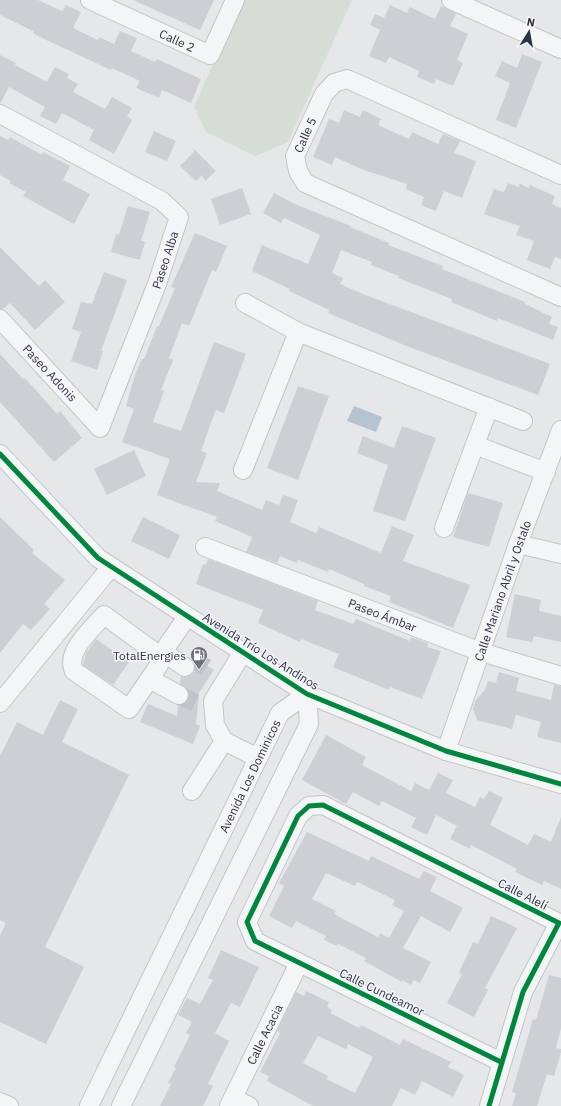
<svg xmlns="http://www.w3.org/2000/svg" width="561" height="1106" viewBox="0 0 561 1106" font-family="'IBM Plex Sans',sans-serif">
<style>
.green{fill:#d5ddd5}
.water{fill:#b5c3d3}
.building{fill:#cdcfd2;fill-rule:evenodd}
.lines{fill:none;stroke-linecap:round;stroke-linejoin:round}
.minor-tunnel{stroke:#c0c3c8;stroke-width:18;stroke-dasharray:18 9;stroke-linecap:butt}
.minor-casing{stroke:#c3c5c7;stroke-width:20}
.minor{stroke:#f4f5f6;stroke-width:18}
.cycleway-casing{stroke:#f3f5f8;stroke-width:8}
.cycleway{stroke:#00873e;stroke-width:5}
.labels{text-anchor:middle;dominant-baseline:central;stroke-width:3;stroke-linejoin:round;paint-order:stroke}
.street-label{font-size:12px;fill:#2b3443;stroke:#f3f5f8}
.poi-label{font-size:12px;fill:#2b3443;stroke:#f3f5f8;text-anchor:end}
</style>
<rect width="100%" height="100%" fill="#e5e7e9"/>
<polygon class="green" points="241,0 352,0 288,142 255,156 206,132 194,107"/>
<polygon class="water" points="354,406 382,417 376,432 347,421"/>
<g class="building">
<polygon points="0,0 38,0 62,11 66,5 81,12 73,28 98,40 99,37 114,44 120,31 137,38 131,51 155,62 157,59 201,79 191,103 162,90 159,98 136,88 140,81 112,68 111,70 42,38 33,33 33,31 0,15"/>
<polygon points="133,0 214,0 200,30"/>
<polygon points="390,5 407,13 410,7 435,19 441,6 456,14 450,26 468,34 457,60 463,63 453,86 436,79 434,84 417,77 419,71 389,57 386,63 369,56 380,30 370,25 375,14 384,18"/>
<polygon points="522,54 542,62 516,128 496,120 510,83 495,76 502,61 517,68"/>
<polygon points="0,55 16,63 15,65 47,82 55,67 69,74 67,78 78,84 73,92 105,109 112,97 132,108 127,116 132,120 114,154 89,140 94,130 62,113 56,124 40,116 45,107 9,87 0,104"/>
<polygon points="344,110 360,117 363,110 381,119 378,125 409,139 412,132 438,144 443,134 460,141 454,153 476,161 462,198 444,191 436,211 421,205 424,197 406,189 407,184 361,169 335,157 332,165 313,157 329,119 339,123"/>
<polygon points="154,131 176,141 167,161 145,152"/>
<polygon points="0,136 8,140 10,137 42,155 43,152 70,166 63,180 90,194 74,224 23,196 26,192 9,183 11,181 0,175"/>
<polygon points="193,148 216,171 205,181 202,175 196,181 180,166 194,152"/>
<polygon points="508,183 518,187 520,184 529,188 530,185 555,196 552,204 561,208 561,259 555,257 550,269 527,260 534,241 516,235 520,226 484,214 494,189 504,192"/>
<polygon points="242,188 251,214 220,225 211,199"/>
<polygon points="274,193 297,205 351,226 350,227 389,243 388,245 443,266 442,269 525,302 524,303 533,308 552,317 549,324 558,327 553,340 498,318 497,321 451,302 452,299 398,278 399,276 371,265 372,262 341,250 332,273 343,278 340,284 363,294 550,364 538,395 409,347 328,313 329,310 289,291 290,289 252,271 262,245 308,264 320,235 284,218 281,223 263,213"/>
<polygon points="128,206 150,212 141,241 145,242 140,260 111,252 116,234 119,235"/>
<polygon points="195,233 227,246 216,272 212,270 189,326 182,323 169,358 173,360 161,390 164,391 153,422 181,431 214,342 246,354 224,413 216,410 209,428 201,451 207,453 196,482 220,483 217,491 262,510 266,500 279,505 283,495 298,500 290,522 316,533 319,527 381,553 392,526 414,535 403,561 470,585 453,628 389,602 391,596 364,586 364,584 329,569 328,572 298,560 297,563 280,556 277,563 246,552 252,537 215,521 217,517 157,495 170,459 122,442 134,409 126,406 135,375 142,359 144,359 157,326 159,326 175,288 171,287"/>
<polygon points="0,247 39,286 45,280 65,302 35,330 10,303 3,309 0,309"/>
<polygon points="104,272 127,280 101,351 103,351 97,370 71,361 81,332 72,329 81,302 92,304"/>
<polygon points="0,354 23,379 25,378 57,414 60,411 82,438 54,462 0,402"/>
<polygon points="298,386 329,396 298,480 267,468"/>
<polygon points="402,426 436,438 405,521 373,511 388,465 357,453 363,436 394,448"/>
<polygon points="134,450 146,476 107,495 94,469"/>
<polygon points="468,493 503,503 489,547 453,537"/>
<polygon points="0,517 34,550 32,553 65,580 44,604 50,609 31,630 23,624 0,653"/>
<polygon points="143,517 180,535 169,559 131,541"/>
<polygon points="208,559 318,601 315,610 353,624 356,619 410,641 411,637 428,643 427,647 441,651 422,699 390,687 389,690 333,667 339,654 301,639 300,642 258,623 263,610 196,584 203,564 206,565"/>
<polygon points="515,594 541,600 539,611 561,616 561,642 534,636 532,642 506,637"/>
<polygon points="96,639 129,662 113,685 83,665 86,653"/>
<polygon points="192,656 214,670 199,693 196,724 200,726 193,744 140,722 148,704 177,716 178,705 184,704 188,700 188,690 180,684 181,676 189,677 194,673 195,667 191,658"/>
<polygon points="499,672 519,678 516,691 551,700 554,685 561,686 561,743 537,737 541,722 516,715 512,729 477,720 473,709 475,701 485,690 488,681 496,683"/>
<polygon points="60,700 78,709 62,742 129,775 45,947 84,967 46,1044 0,1022 0,936 6,923 0,920 0,756 17,722 43,735"/>
<polygon points="326,735 366,757 362,765 411,791 415,783 429,790 438,773 453,780 446,793 475,807 480,797 484,799 489,791 503,798 490,825 528,845 534,834 551,842 561,817 561,889 544,881 542,885 515,872 517,869 471,845 470,849 450,839 457,826 436,815 427,835 411,827 416,818 382,801 379,806 353,792 346,804 302,780"/>
<path d="M307,832L369,861L371,856L419,879L424,871L437,877L430,891L463,908L450,932L421,916L403,948L431,962L420,983L414,980L411,985L402,980V982L364,961L366,958L338,944L337,946L324,940L326,936L296,921L292,928L269,916L284,886L279,883ZM326,873L355,886L357,882L395,900L392,905L404,911L389,938L380,933L378,937L334,914L336,911L312,899Z"/>
<polygon points="491,916 517,928 485,988 488,990 474,1017 447,1003 462,974 459,973 473,942 478,944"/>
<polygon points="221,950 259,967 240,1007 231,1003 215,1033 229,1041 208,1084 213,1086 203,1106 160,1106 171,1084 168,1083 176,1068 174,1067 190,1035 186,1033 192,1022 178,1015 187,998 200,1004 213,980 208,978"/>
<polygon points="549,975 561,978 561,1028 556,1048 561,1049 561,1052 554,1076 547,1074 537,1106 512,1106 516,1093 512,1092 533,1019 536,1020"/>
<path d="M306,991L329,1002L327,1007L332,1010L330,1013L359,1028L361,1025L400,1045L403,1039L451,1062L448,1067L464,1075L453,1097L422,1081L415,1095L401,1088L392,1106H313L267,1081L269,1076L260,1072L280,1033L277,1031L296,992L304,996ZM318,1036L346,1049L348,1044L373,1057L355,1093L326,1079L328,1076L303,1063Z"/>
</g>
<g class="lines">
<g class="minor-tunnel">
<polyline points="191,658 213,672"/>
<polyline points="179,695 198,704"/>
</g>
<defs>
<g id="minor">
<path id="s1" d="M90,0L210,55L235,0"/>
<polyline points="451,0 561,49"/>
<polyline points="0,114 162,201 179,217 157,284 100,428 0,319"/>
<polyline points="561,175 347,79 334,83 324,94 295,156 298,171 305,183 561,297"/>
<polyline points="245,303 298,332 523,421"/>
<polyline points="475,445 546,472"/>
<polyline points="0,454 98,558 307,694 446,751 561,784"/>
<polyline points="243,470 298,332"/>
<polyline points="444,528 489,407"/>
<polyline points="518,544 561,554"/>
<path id="s2" d="M205,547L481,652L561,676"/>
<polyline points="163,652 185,667"/>
<polyline points="243,652 213,701 215,725 224,741 258,758"/>
<path d="M160,656L159,665L129,709L74,671C65,651 92,629 104,615L160,656L187,617"/>
<polyline points="150,679 179,695"/>
<polyline points="0,703 111,567"/>
<path id="s3" d="M446,751L518,544L561,430"/>
<polyline points="192,791 224,741"/>
<polyline points="233,1098 249,1106"/>
<polyline points="0,1102 9,1106"/>
<path id="s4" d="M89,1106L280,713L307,694"/>
<polyline points="121,1106 309,724 307,694"/>
<path id="s5" d="M229,1106L299,963"/>
<polyline points="489,1106 523,992 559,923 323,805 309,806 298,816 247,922 255,941 501,1062"/>
</g>
</defs>
<use href="#minor" class="minor-casing"/>
<use href="#minor" class="minor"/>
<defs>
<g id="cycleway">
<polyline points="0,454 98,558 307,694 446,751 561,784"/>
<polyline points="489,1106 523,992 559,923 323,805 309,806 298,816 247,922 255,941 501,1062"/>
</g>
</defs>
<use href="#cycleway" class="cycleway-casing"/>
<use href="#cycleway" class="cycleway"/>
</g>
<defs>
<symbol id="fuel-pin" viewBox="-11 -11 22 30"><path d="M0 17L-7.5 6A9.5 9.5 0 1 1 7.5 6Z" fill="#6c737d" stroke="#f3f5f8"/><path d="M-5.5-6h7V0h2V4h1.3V-2.5L3-4.5l.8-.8L6-3V5H2.5V1h-1V6h-7ZM-4.2-4.7v3.2H.2V-4.7Z" fill="#fff"/></symbol>
</defs>
<g fill-rule="evenodd">
<use href="#fuel-pin" x="189" y="645" width="20" height="27"/>
</g>
<g class="labels">
<g class="street-label">
<text stroke="none"><textPath href="#s1" startOffset="96">Calle 2</textPath></text>
<text transform="translate(305 135) rotate(-66)">Calle 5</text>
<text transform="translate(165 260) rotate(-72)">Paseo Alba</text>
<text transform="translate(50 373) rotate(47)">Paseo Adonis</text>
<text stroke="none"><textPath href="#s3" startOffset="170">Calle Mariano Abril y Ostalo</textPath></text>
<text stroke="none"><textPath href="#s2" startOffset="190">Paseo Ámbar</textPath></text>
<text transform="translate(261 651) rotate(32)">Avenida Trío Los Andinos</text>
<text stroke="none"><textPath href="#s4" startOffset="367">Avenida Los Dominicos</textPath></text>
<text transform="translate(523 894) rotate(27)">Calle Alelí</text>
<text transform="translate(382 992) rotate(26)">Calle Cundeamor</text>
<text stroke="none"><textPath href="#s5" startOffset="80">Calle Acacia</textPath></text>
</g>
<g class="poi-label">
<text x="186" y="655">TotalEnergies</text>
</g>
</g>
<g transform="translate(529 32) rotate(11)" stroke="#f3f5f8" stroke-width="3" paint-order="stroke">
<path d="M0-3L7 15L0 10L-7 15Z" fill="#2b3443"/>
<text y="-6" font-size="11" font-weight="bold" text-anchor="middle" fill="#2b3443">N</text>
</g>
</svg>
